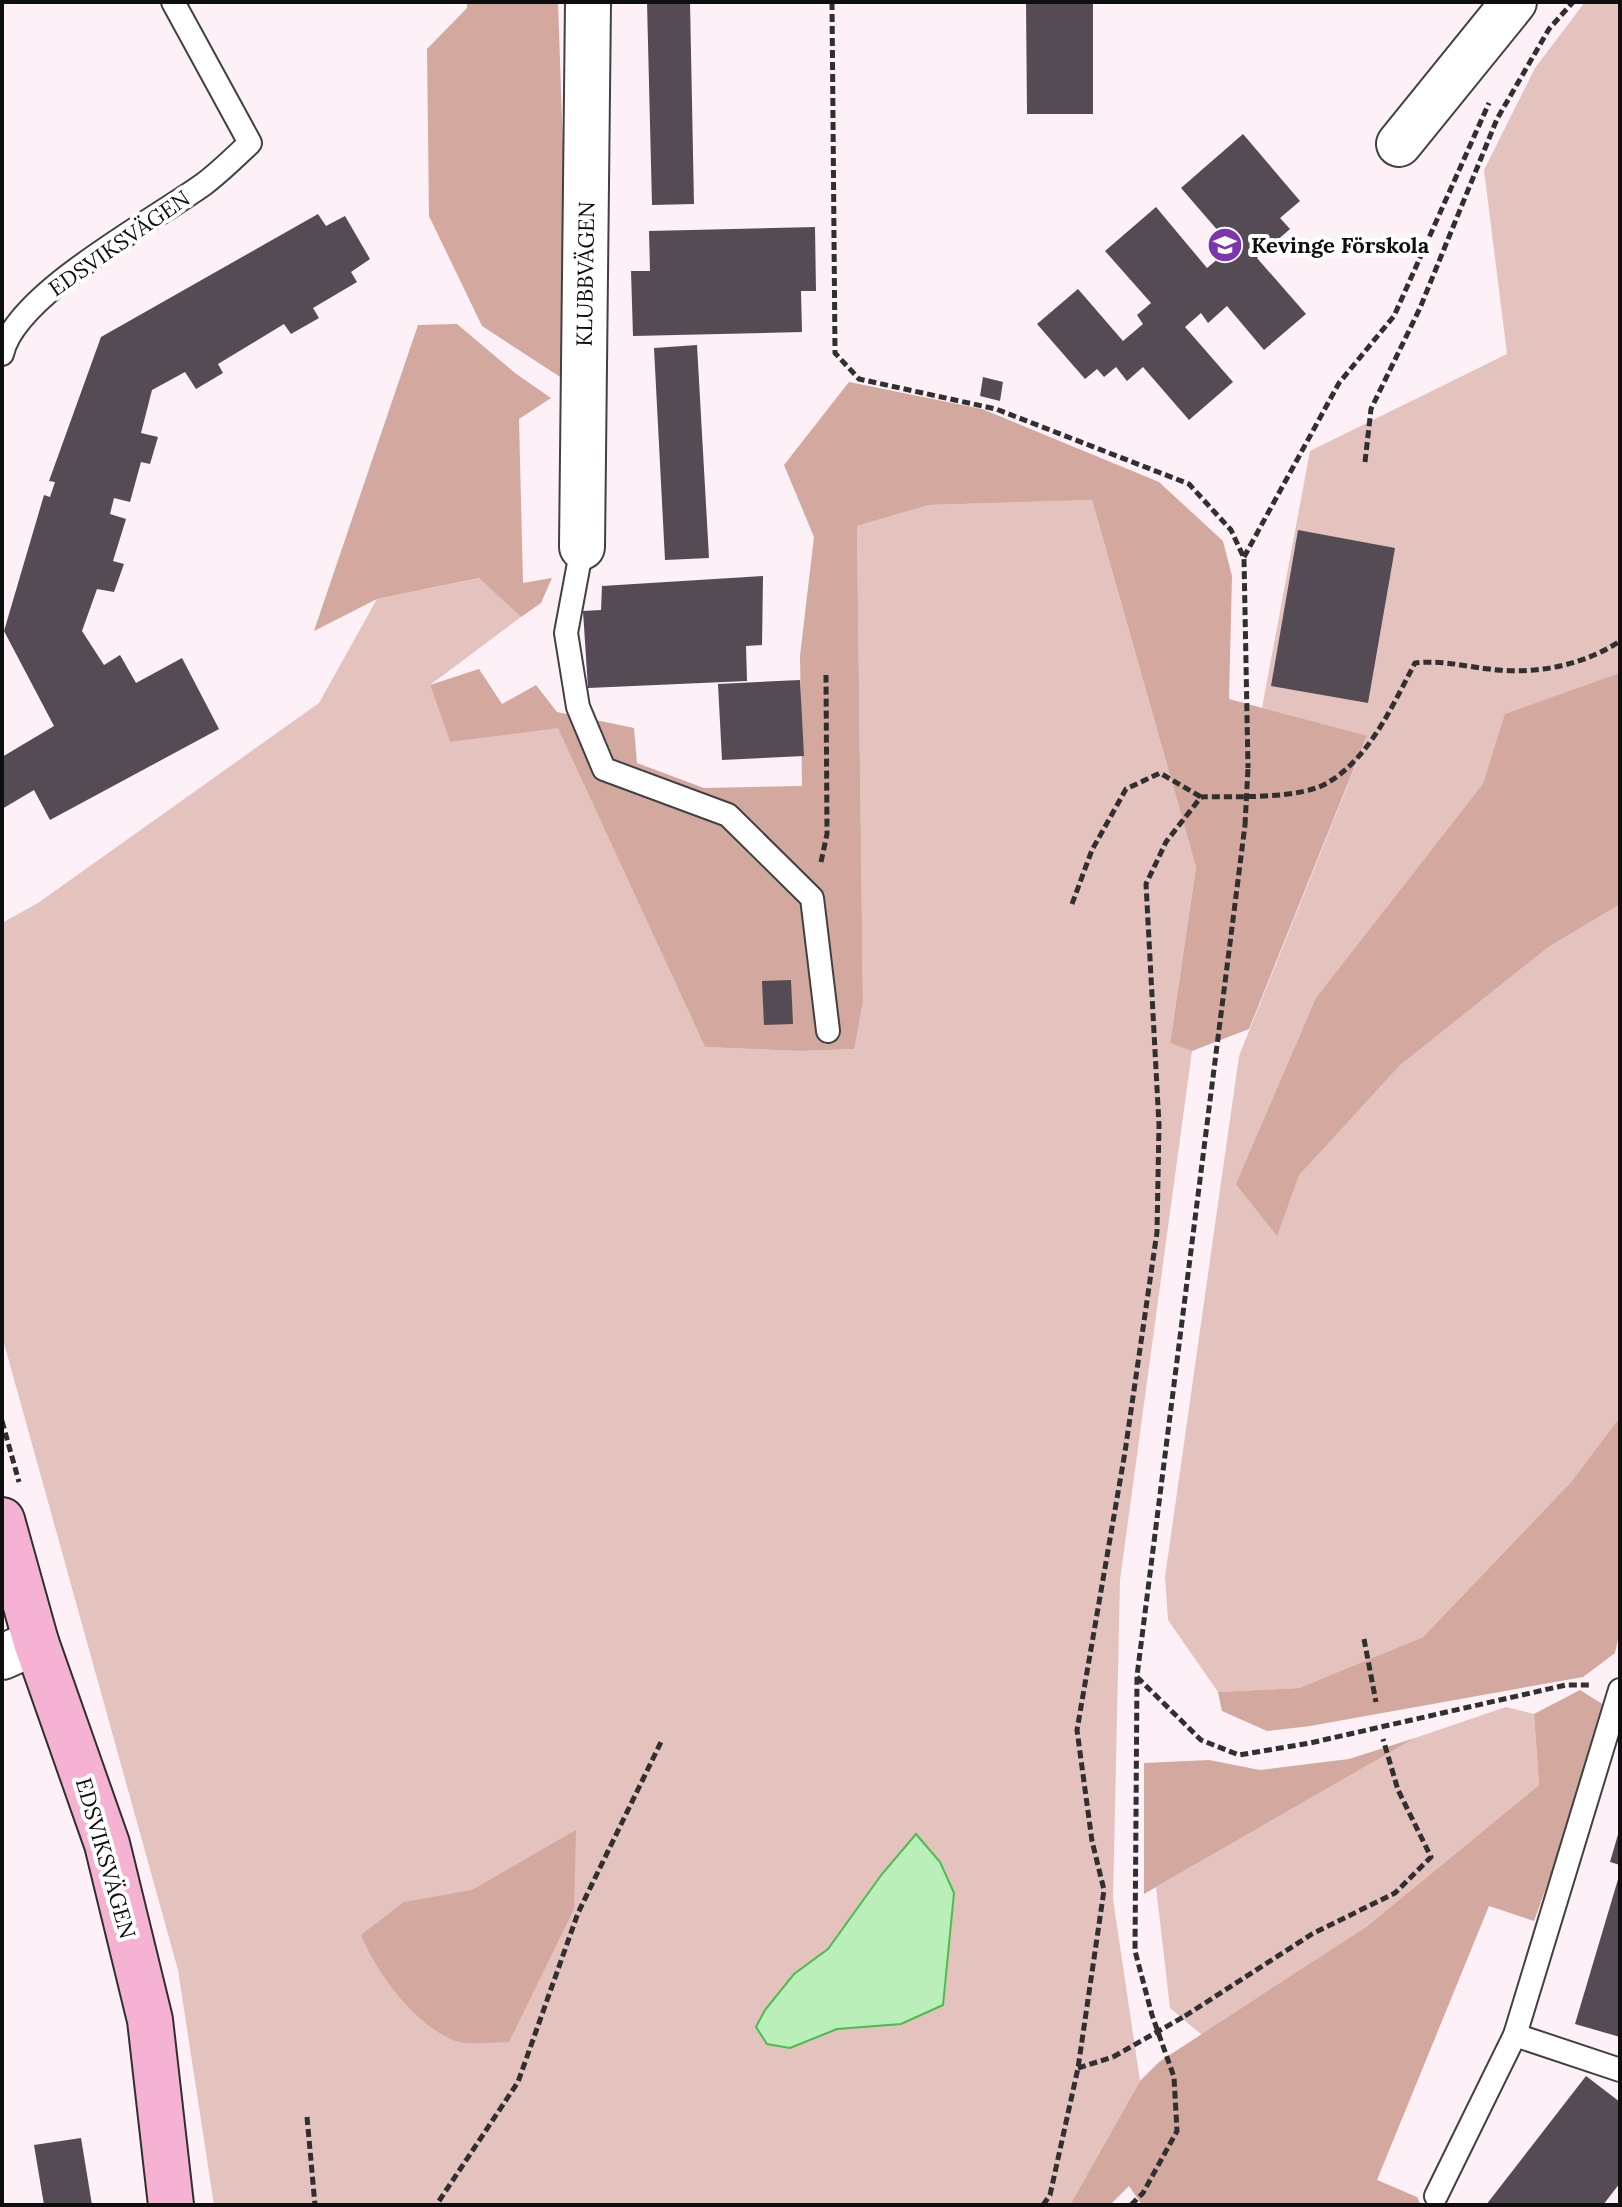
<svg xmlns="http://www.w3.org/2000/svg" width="1622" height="2207" viewBox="0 0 1622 2207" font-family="Lora,serif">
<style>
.green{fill:#e4c2bd}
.forest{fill:#d3a89e}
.water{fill:#baefba;stroke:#49be4d;stroke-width:2}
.building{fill:#554b55}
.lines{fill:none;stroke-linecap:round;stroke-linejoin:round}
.lane-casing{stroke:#414141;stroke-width:26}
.street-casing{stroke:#414141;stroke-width:48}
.secondary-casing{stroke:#303030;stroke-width:48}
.path{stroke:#303030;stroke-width:5;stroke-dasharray:8 4;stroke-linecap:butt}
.lane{stroke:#fff;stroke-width:22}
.street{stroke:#fff;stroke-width:44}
.secondary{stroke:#f6b2d2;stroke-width:44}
.path-bridge{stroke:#303030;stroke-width:5;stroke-dasharray:8 4;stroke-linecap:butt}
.labels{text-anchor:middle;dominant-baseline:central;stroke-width:8;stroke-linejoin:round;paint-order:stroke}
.street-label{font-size:22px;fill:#0e0e0e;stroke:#fff}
.poi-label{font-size:22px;font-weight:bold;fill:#0e0e0e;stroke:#fff;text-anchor:start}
</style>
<rect width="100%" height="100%" fill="#fdf0f7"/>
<g class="green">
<polygon points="1585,2 1620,2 1620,1417 1571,1482 1423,1637 1299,1688 1218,1692 1168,1620 1165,1577 1239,1056 1367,737 1262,708 1310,451 1507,354 1484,170 1535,68"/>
<polygon points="1092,500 1196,867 1170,1042 1192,1051 1120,1580 1113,1899 1140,2081 1070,2205 214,2205 178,1970 2,1336 2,923 38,903 319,703 377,599 480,578 521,617 430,685 450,742 558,727 705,1047 801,1051 853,1049 863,1002 857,526 929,505"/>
<polygon points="1506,1707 1534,1714 1539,1785 1366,1927 1202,2035 1170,2008 1156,1887 1415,1738"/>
</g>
<g class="forest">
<polygon points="467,2 558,2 571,384 482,326 429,216 427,49 467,8"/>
<polygon points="457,324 515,373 551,398 519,419 523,583 552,578 541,603 521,617 479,578 377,599 314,631 418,325"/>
<polygon points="849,382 982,409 1159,482 1223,541 1232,576 1229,699 1367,736 1249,1029 1192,1051 1170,1043 1196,867 1092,500 929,505 857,526 863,1002 854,1049 801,1051 705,1047 558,728 450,742 430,685 479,669 502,704 536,685 557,712 634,728 637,763 704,788 802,786 800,656 814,537 784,465"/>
<polygon points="1620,673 1620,904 1548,947 1400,1065 1299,1175 1277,1236 1236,1184 1316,998 1483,784 1505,714"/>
<polygon points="1620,1417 1620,1630 1615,1653 1583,1677 1310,1726 1267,1731 1222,1711 1218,1692 1299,1688 1423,1637 1571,1482"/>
<polygon points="1580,1690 1604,1705 1597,1747 1534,1921 1489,1906 1377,2180 1417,2197 1421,2205 1142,2205 1129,2186 1110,2205 1070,2205 1140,2081 1159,2062 1366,1927 1539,1785 1534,1714"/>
<polygon points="1415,1738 1156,1887 1144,1894 1144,1763 1209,1760 1260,1770 1349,1759"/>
<path d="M576,1830L574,1909L509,2042C493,2042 467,2046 453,2040C413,2023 377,1973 361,1935L404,1902L472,1890Z"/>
</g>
<polygon class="water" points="916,1834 940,1862 954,1893 943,2005 901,2024 837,2029 790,2048 767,2044 756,2027 765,2010 794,1974 828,1949 882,1874"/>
<g class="building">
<polygon points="647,2 690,2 694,204 652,205"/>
<polygon points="1026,2 1093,2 1093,114 1027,114"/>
<polygon points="1243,134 1300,201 1280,218 1290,229 1257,258 1306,314 1264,350 1227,306 1208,323 1201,313 1185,327 1233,382 1189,420 1143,367 1127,381 1116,367 1104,377 1097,369 1085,379 1037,324 1078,289 1123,341 1143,324 1137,315 1151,303 1105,251 1156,207 1207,268 1232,247 1181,188"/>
<polygon points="318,214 326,226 345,216 370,259 351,272 357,282 313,308 319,318 291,334 284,324 218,364 223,373 196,389 185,372 152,390 141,433 158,437 150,464 141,462 130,502 114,498 110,514 126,519 113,561 124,564 114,592 97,589 82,631 104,665 120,655 136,683 182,658 219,729 50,820 34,790 2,809 2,757 54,726 4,631 44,495 50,497 55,482 49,481 101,337"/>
<polygon points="815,227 816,291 801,291 802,332 633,336 631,271 650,271 649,231"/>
<polygon points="697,345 709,558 665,560 654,348"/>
<polygon points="983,377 1003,382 1000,401 980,396"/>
<polygon points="1298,530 1395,548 1368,703 1271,686"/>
<polygon points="763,576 762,645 746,646 747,681 588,688 583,611 601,610 602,586"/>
<polygon points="800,680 804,756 722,760 718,684"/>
<polygon points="791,980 793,1024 764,1025 762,981"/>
<polygon points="1619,1831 1620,1832 1620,1865 1610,1862"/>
<polygon points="1619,1876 1620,1876 1620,2037 1575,2024"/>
<polygon points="1586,2076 1620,2102 1620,2183 1603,2205 1486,2205"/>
<polygon points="81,2138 92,2205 44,2205 34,2145"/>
</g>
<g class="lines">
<defs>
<g id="lane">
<path d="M2,354C15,294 153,221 204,184C220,172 235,157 250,143L173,2"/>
<polyline points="582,547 566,633 578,707 604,769 728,815 812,898 828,1031"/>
<polyline points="1515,2035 1620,2070"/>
<polyline points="1436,2196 1515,2035 1620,1690"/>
</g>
<g id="street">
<polyline points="1399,144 1514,2"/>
<polyline points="582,547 588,2"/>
<polyline points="2,1657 36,1642"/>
</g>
<polyline id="secondary" points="2,1520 36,1642 107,1844 150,2020 171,2205"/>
</defs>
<use href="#lane" class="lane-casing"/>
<use href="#street" class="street-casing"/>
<use href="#secondary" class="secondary-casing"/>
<g class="path">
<polyline points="832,2 835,353 859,379 996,409 1189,484 1231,530 1244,558 1248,768"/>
<polyline points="1365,462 1371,409 1420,308 1497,119 1549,29 1573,2"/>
<polyline points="1244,557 1339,383 1394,316 1489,103"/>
<polyline points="821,862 827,834 826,675"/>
<polyline points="1072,904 1092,850 1126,789 1160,773 1201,797"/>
<polyline points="2,1421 19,1482"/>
<polyline points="1364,1639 1376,1702"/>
<polyline points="1137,1677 1201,1740 1239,1755 1310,1743 1566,1685 1591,1685"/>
<polyline points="1185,2016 1312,1934 1395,1893 1431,1857 1398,1790 1383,1739"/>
<polyline points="1078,2068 1113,2057"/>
<polyline points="307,2117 315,2205"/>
<polyline points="439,2201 518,2082 578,1913 661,1742"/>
<path d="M1043,2205L1050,2195L1078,2068L1104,1890L1092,1841L1077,1730L1125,1452L1157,1232L1159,1125L1146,884L1166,842L1201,797C1236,796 1300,800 1329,782C1371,756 1393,704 1415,663C1444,660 1461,666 1489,669C1533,675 1583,666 1620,641"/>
<polyline points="1131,2205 1143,2193 1177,2131 1174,2077 1152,2015 1135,1951 1137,1676 1245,825"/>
</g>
<use href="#lane" class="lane"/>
<use href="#street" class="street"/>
<use href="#secondary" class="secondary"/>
<g class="path-bridge">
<polyline points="1245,825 1248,768"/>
<polyline points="1113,2057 1185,2016"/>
</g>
</g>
<defs>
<symbol id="school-disc" viewBox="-11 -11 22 22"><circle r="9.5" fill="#7c35ae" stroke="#fff"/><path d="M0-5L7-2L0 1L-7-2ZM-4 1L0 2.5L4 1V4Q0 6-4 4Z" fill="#fff"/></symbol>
</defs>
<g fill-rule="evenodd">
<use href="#school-disc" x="1205" y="225" width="40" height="40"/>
</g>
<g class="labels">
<g class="street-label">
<text transform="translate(119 243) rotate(-35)">EDSVIKSVÄGEN</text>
<text transform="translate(585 274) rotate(-89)">KLUBBVÄGEN</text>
<text transform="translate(106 1858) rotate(74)">EDSVIKSVÄGEN</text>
</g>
<g class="poi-label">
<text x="1251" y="245">Kevinge Förskola</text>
</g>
</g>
<rect width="1622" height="2207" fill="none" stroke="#0e0e0e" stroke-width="8"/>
</svg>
